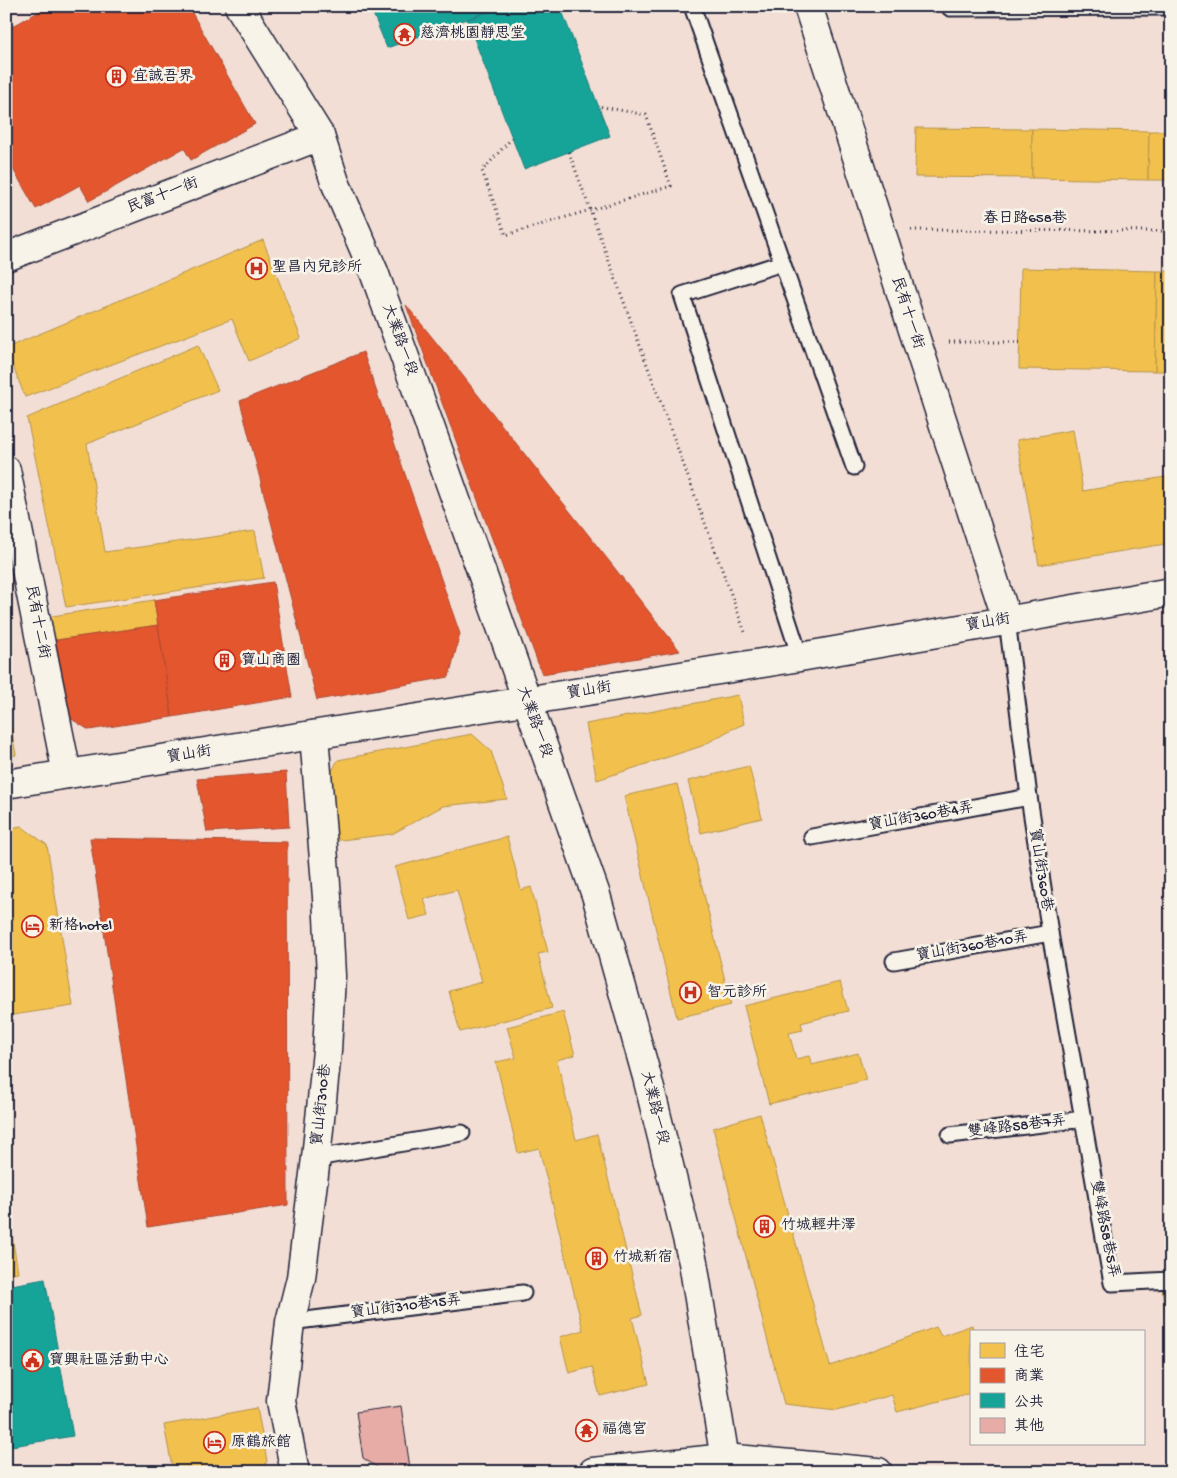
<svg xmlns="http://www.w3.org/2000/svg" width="1177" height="1478" viewBox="0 0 1177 1478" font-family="'Gochi Hand','LXGW WenKai TC',sans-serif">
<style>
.homes{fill:#f2c14e;stroke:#b49148}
.shops{fill:#e4572e;stroke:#aa4732}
.public{fill:#17a398;stroke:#1a7c7c}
.building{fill:#e7aca5;stroke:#22223b}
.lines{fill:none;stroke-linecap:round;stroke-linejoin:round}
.lane-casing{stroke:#22223b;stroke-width:19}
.street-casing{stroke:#22223b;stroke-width:31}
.path{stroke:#22223b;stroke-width:3;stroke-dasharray:1 4;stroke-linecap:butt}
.lane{stroke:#f7f3e8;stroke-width:15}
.street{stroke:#f7f3e8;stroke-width:28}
.labels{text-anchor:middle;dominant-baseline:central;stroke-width:5;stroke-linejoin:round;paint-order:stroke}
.poi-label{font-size:15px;fill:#22223b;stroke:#f7f3e8;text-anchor:start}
.street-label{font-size:15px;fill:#22223b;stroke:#f7f3e8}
</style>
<rect width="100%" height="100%" fill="#f2ded4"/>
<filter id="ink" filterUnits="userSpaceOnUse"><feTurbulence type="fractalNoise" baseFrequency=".02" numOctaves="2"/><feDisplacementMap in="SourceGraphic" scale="10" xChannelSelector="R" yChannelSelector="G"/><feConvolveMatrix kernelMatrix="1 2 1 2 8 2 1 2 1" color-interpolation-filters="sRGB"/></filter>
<g filter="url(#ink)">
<g class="homes">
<polygon points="916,128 1032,129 1032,178 915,177"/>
<polygon points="1032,129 1149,131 1148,180 1032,178"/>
<polygon points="1149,131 1171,131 1171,180 1148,180"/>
<polygon points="263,240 301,338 249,361 232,319 25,397 6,348"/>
<polygon points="1021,268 1157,271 1155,371 1019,369"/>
<polygon points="1157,271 1171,271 1171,371 1155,371"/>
<polygon points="198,345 218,390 87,444 105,552 255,531 264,578 66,607 27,418"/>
<polygon points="1073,430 1083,491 1171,476 1171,543 1039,565 1017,440"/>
<polygon points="154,600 158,625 50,641 46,617"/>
<polygon points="738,695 744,724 730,730 702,746 597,780 586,724"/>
<polygon points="6,699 16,755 6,757"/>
<polygon points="472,734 491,751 507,799 443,806 392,834 332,841 325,783 338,760"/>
<polygon points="749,766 762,818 701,833 688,781"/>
<polygon points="677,784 731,1005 677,1018 624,796"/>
<polygon points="21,826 47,845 73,1006 6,1016 6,829"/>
<polygon points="507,837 521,890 531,887 548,952 538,954 552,1008 460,1032 449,991 482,982 457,890 424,899 429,915 409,920 395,867"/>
<polygon points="840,982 848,1011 801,1023 803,1030 789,1033 796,1059 809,1056 812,1065 858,1053 866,1080 769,1104 744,1006"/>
<polygon points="563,1012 575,1055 557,1060 576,1140 597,1134 642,1315 632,1318 649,1384 600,1396 592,1367 569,1373 560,1337 583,1330 552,1201 539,1148 518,1153 496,1062 516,1058 507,1027"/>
<polygon points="760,1114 830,1366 936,1327 941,1336 972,1325 974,1332 971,1332 971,1393 897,1412 892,1395 837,1410 784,1404 713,1128"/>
<polygon points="6,1200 18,1272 6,1274"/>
<polygon points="1171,1287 1171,1358 1162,1289"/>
<polygon points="257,1408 267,1461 261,1472 173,1472 164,1425"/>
</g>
<g class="shops">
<polygon points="49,6 188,6 255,124 191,160 184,148 89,201 80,185 36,209 6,157 6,30"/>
<polygon points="406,305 448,357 680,651 542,674"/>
<polygon points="363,352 460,634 449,677 317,700 240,401"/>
<polygon points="273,582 292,697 172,717 154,600"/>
<polygon points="158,625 172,717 89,730 62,713 50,641"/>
<polygon points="286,772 289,827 207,832 197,779"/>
<polygon points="90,838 287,842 288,1205 148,1227"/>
</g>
<g class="public">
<polygon points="370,6 503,6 387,48"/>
<polygon points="503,6 560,6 610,136 524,169 467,20"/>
<polygon points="45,1279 73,1436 6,1447 6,1286"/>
</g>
<polygon class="building" points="401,1406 410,1468 383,1471 363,1458 356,1412"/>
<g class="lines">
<defs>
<g id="lane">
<polyline points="692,6 854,467"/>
<polyline points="950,6 950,8 1171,7"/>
<polyline points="782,263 682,295 800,657"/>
<polyline points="1007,620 1029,797 1050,933 1112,1283 1171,1280"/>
<polyline points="812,837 1029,797"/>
<polyline points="894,961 1050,933"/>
<polyline points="950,1135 1084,1119"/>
<polyline points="316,1158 462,1133"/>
<polyline points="290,1322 523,1293"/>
</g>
<g id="street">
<polyline points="239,6 320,136 335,182 374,272 428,421 596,895 647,1077 693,1262 727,1472"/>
<polyline points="808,6 1007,620"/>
<polyline points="6,257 320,136"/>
<polyline points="6,470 67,774"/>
<polyline points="6,784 800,657 1171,592"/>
<polyline points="295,1472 281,1401 290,1322 301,1278 316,1158 327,1051 331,976 327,897 314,735"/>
<polyline points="593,1472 725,1458 878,1472"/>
</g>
</defs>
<use href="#lane" class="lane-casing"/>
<use href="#street" class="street-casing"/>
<g class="path">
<polyline points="512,138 482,171 506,235 671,186 646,115 598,106"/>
<polyline points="569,152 746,635"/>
<polyline points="911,230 1171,231"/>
<polyline points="949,342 1020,342"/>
</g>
<use href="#lane" class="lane"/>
<use href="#street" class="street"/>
</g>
</g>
<defs>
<symbol id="temple-ring" viewBox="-11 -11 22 22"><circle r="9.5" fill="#f7f3e8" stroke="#c8321e" stroke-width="1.5"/><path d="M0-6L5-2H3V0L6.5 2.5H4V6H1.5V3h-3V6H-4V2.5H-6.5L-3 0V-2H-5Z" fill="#c8321e"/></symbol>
<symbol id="building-ring" viewBox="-11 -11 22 22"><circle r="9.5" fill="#f7f3e8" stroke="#c8321e" stroke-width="1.5"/><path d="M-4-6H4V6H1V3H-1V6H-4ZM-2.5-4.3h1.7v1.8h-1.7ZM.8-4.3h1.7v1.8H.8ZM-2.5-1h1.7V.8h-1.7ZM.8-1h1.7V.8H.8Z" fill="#c8321e"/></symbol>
<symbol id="hospital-ring" viewBox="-11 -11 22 22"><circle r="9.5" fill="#f7f3e8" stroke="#c8321e" stroke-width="1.5"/><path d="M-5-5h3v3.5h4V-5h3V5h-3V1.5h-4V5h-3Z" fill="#c8321e"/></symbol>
<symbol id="hotel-ring" viewBox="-11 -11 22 22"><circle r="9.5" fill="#f7f3e8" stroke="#c8321e" stroke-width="1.5"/><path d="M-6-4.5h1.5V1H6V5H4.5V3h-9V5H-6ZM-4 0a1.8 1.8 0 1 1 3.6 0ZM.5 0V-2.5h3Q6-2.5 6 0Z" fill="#c8321e"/></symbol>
<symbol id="civic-ring" viewBox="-11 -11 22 22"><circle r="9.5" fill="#f7f3e8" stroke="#c8321e" stroke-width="1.5"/><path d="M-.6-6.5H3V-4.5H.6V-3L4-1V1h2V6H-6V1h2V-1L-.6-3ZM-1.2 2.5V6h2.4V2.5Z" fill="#c8321e"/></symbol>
</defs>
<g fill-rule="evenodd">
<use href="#temple-ring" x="392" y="22" width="25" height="25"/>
<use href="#building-ring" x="104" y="64" width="25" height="25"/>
<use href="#hospital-ring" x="244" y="256" width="25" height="25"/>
<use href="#building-ring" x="212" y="648" width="25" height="25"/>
<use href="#hotel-ring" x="20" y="914" width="25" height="25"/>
<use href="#hospital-ring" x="678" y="980" width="25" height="25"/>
<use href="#building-ring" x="752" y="1214" width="25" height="25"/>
<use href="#building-ring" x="584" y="1246" width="25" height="25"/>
<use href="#civic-ring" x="20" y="1348" width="25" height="25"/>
<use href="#temple-ring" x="574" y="1418" width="25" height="25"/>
<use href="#hotel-ring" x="202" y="1430" width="25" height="25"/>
</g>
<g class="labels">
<g class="poi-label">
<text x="420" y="34">慈濟桃園靜思堂</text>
<text x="133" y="77">宜誠吾界</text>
<text x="272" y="268">聖昌內兒診所</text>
<text x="241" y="661">寶山商圈</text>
<text x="49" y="926">新格hotel</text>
<text x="707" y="993">智元診所</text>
<text x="781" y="1226">竹城輕井澤</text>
<text x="613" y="1258">竹城新宿</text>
<text x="49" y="1361">寶興社區活動中心</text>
<text x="602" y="1430">福德宮</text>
<text x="231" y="1443">原鶴旅館</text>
</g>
<g class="street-label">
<text transform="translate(163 196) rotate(-21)">民富十一街</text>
<text x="1025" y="219">春日路658巷</text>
<text transform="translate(907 313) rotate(72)">民有十一街</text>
<text transform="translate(399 340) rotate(70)">大業路一段</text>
<text transform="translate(37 622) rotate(79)">民有十二街</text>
<text transform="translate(988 623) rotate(-10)">寶山街</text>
<text transform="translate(589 691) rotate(-9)">寶山街</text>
<text transform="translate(534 722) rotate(70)">大業路一段</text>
<text transform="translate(189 755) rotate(-9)">寶山街</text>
<text transform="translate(921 817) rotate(-10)">寶山街360巷4弄</text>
<text transform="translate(1040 870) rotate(81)">寶山街360巷</text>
<text transform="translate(972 947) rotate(-10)">寶山街360巷10弄</text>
<text transform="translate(322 1105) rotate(-84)">寶山街310巷</text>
<text transform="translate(654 1108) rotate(76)">大業路一段</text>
<text transform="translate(1017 1127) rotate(-7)">雙峰路58巷7弄</text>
<text transform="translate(1104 1229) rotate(79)">雙峰路58巷5弄</text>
<text transform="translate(406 1307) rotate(-7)">寶山街310巷15弄</text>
</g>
</g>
<rect width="1177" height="1478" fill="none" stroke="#f7f3e8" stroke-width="25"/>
<rect x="12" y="12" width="1152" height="1453" fill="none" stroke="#22223b" stroke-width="2" filter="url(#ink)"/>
<rect x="970" y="1330" width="175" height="115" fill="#f7f3e8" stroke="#a29fa3"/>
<rect x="980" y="1343" width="25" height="15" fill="#f2c14e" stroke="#a29fa3"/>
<text x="1014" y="1356" font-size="15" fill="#22223b">住宅</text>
<rect x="980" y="1368" width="25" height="15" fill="#e4572e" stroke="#a29fa3"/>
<text x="1014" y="1380" font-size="15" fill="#22223b">商業</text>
<rect x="980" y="1393" width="25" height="15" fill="#17a398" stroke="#a29fa3"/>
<text x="1014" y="1406" font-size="15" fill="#22223b">公共</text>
<rect x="980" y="1418" width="25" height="15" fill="#e7aca5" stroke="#a29fa3"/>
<text x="1014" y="1430" font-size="15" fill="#22223b">其他</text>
</svg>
